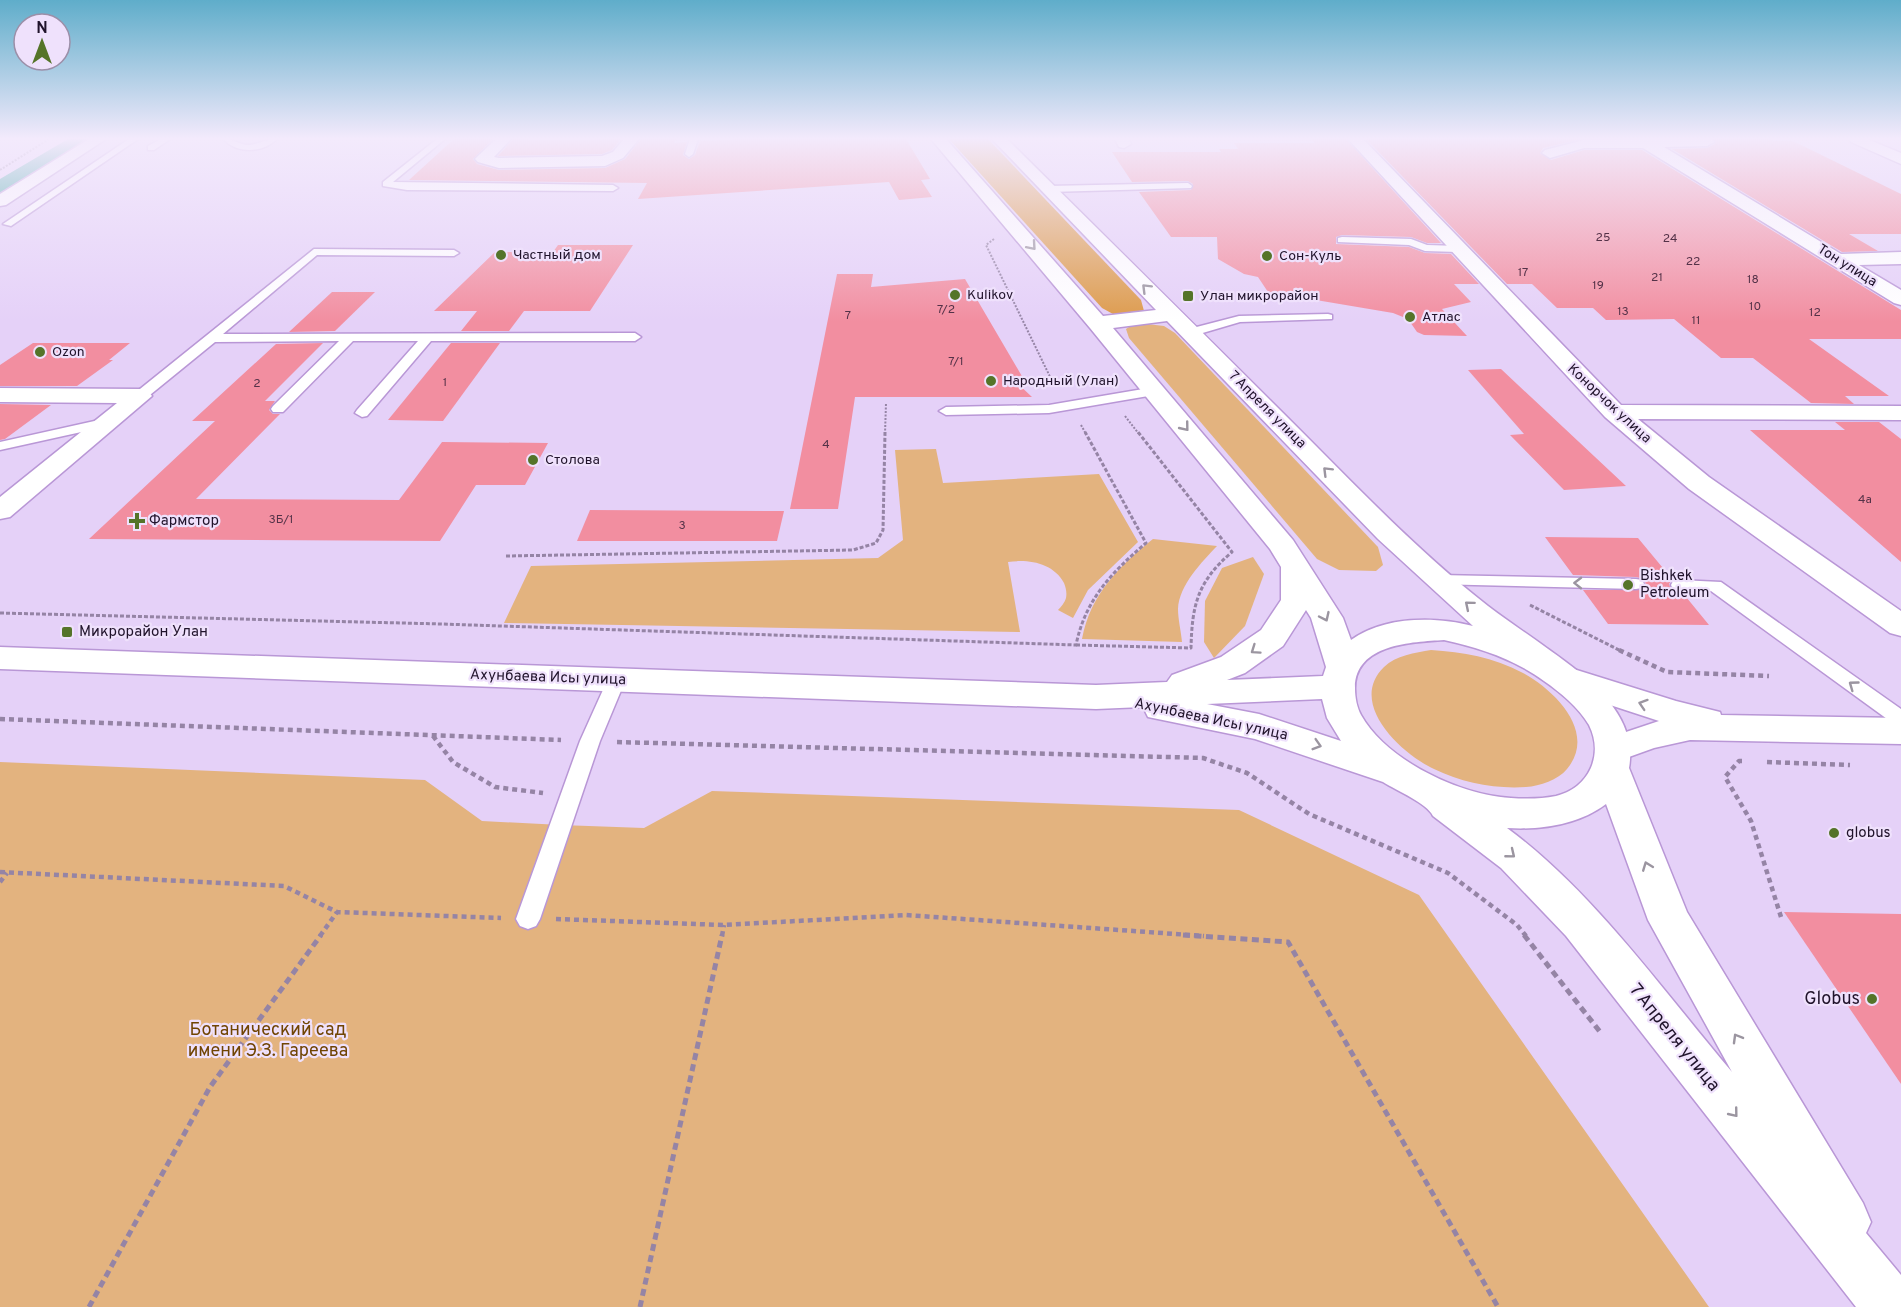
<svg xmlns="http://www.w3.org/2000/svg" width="1901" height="1307" viewBox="0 0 1901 1307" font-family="Overpass,sans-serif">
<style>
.green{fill:#e3b37f}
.forest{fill:#dd9b4c}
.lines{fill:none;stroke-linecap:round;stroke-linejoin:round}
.river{fill:#33a39c;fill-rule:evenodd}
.building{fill:#f28ea0}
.lane-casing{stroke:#b997d6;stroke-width:3}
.street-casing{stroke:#b997d6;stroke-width:3}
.secondary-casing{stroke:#b997d6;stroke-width:3}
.primary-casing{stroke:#b997d6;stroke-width:3}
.path-far3{stroke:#9584a5;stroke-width:2;stroke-dasharray:2 1.5;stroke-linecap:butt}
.path-far2{stroke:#9584a5;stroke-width:3;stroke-dasharray:4 2;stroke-linecap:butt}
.path-far1{stroke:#9584a5;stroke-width:4.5;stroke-dasharray:5 4;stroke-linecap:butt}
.path{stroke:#9584a5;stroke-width:5;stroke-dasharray:7 4.5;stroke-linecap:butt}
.lane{fill:#fff;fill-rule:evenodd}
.street{fill:#fff;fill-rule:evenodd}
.secondary{fill:#fff;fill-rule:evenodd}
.primary{fill:#fff;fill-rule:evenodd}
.oneway{stroke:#9b95a0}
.poi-dot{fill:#557429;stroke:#efe1fc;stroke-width:2}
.labels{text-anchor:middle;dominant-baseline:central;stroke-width:4.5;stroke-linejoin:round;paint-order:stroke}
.number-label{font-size:12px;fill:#543248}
.far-poi-label{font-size:14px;fill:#20132b;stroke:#efe1fc;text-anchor:start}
.far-street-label{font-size:14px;fill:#20132b;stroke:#efe1fc}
.poi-label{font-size:15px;fill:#20132b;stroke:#efe1fc;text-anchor:start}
.street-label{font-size:15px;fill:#20132b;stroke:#efe1fc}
.near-poi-label{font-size:18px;fill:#20132b;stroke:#efe1fc;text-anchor:end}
.near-park-label{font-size:18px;fill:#704403;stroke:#efe1fc}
.near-street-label{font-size:18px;fill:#20132b;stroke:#efe1fc}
</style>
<rect width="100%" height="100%" fill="#e5d1f8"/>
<g class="green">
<polygon points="1147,324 1164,326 1175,333 1378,547 1383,565 1376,571 1339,570 1317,559 1129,338 1126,329 1132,325"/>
<path d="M936,449L943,483L1099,474L1138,542L1088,590L1073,618L1058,610C1061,607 1065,602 1066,598C1067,593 1066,588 1064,583C1053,563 1029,559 1008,562L1020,632L504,623L531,566L878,558L903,540L895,450Z"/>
<path d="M1153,539L1217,546C1202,562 1179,585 1178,609C1178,619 1181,631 1182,642L1082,639C1090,595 1119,566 1153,539Z"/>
<polygon points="1253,557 1264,574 1245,626 1214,658 1204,642 1205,601 1222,568"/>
<path d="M1431,650C1463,652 1493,657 1523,673C1556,691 1597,733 1567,769C1558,780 1540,786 1526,787C1494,789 1463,783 1434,769C1401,754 1347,703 1384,667C1396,655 1415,653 1431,650Z"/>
<polygon points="0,762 425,780 482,821 561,825 644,828 712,791 1239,810 1419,895 1709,1307 0,1307"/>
</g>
<polygon class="forest" points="949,139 988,139 1141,300 1144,311 1113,314 1102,308"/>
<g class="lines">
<path class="river" d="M68,139H100L96,145C66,165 35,192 0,200V179Z"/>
</g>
<g class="building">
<polygon points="454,139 493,139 473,159 477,164 499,170 605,168 625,159 641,139 676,139 674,143 687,142 683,155 689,159 695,155 700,141 740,139 906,139 930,179 921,180 932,197 899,200 889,182 638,199 647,183 409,180"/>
<polygon points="513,139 550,140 621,139 612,150 602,154 498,156"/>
<polygon points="1311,139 1346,139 1441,243 1427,243 1411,237 1342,235 1336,237 1336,244 1409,247 1425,253 1451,254 1479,284 1454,284 1471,302 1442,309 1467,336 1424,335 1417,332 1408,319 1393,313 1268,292 1258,277 1244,274 1218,259 1217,237 1171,237 1139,192 1191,190 1193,184 1188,181 1132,182 1112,152 1221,152 1219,149 1238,149 1234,143 1315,143"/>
<polygon points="1366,139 1581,139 1543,148 1540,153 1551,160 1584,150 1642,150 1901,310 1901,339 1809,339 1889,396 1845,396 1854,404 1811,403 1753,358 1721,358 1674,319 1606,320 1593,308 1557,308 1532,284 1507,284"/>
<polygon points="1714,139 1769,139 1774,141 1793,141 1901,194 1901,234 1849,234 1878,251 1842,252 1672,149 1707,148 1715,144"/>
<polygon points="558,245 633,245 590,311 524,311 509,331 461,331 477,311 434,311 495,252 553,252"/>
<polygon points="837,274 873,274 871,287 965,279 1023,378 1014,380 1032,397 855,397 838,509 790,509"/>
<polygon points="332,292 375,292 335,331 289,332"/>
<polygon points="33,343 130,343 109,360 113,360 77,386 0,386 0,365"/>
<polygon points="323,343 265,401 275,401 269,410 273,414 280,414 196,499 399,500 442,442 548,443 525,485 476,485 440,541 89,539 215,421 192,421 276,344"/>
<polygon points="451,343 500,343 443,421 388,420"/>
<polygon points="1501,369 1626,486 1564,490 1510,435 1524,434 1468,370"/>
<polygon points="0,404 51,405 5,439 0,440"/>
<polygon points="1835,422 1879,422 1901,439 1901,562 1750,430 1845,430"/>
<polygon points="590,510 784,511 777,541 577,541"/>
<polygon points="1545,537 1638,538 1672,579 1669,584 1671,590 1682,592 1709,625 1608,624 1583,590 1642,590 1646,585 1644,579 1636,577 1573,575"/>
<polygon points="1784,912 1901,914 1901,1084"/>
</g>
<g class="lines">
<defs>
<g id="lane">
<polygon points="129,139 138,139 11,226 3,224"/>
<polygon points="161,139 170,139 154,150 148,150 148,146"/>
<path d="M223,139C232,138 238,144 247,145C258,145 267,138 277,139C263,153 237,154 223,139Z"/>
<polygon points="437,139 445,139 393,182 613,185 618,188 613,191 407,190 383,186 383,182"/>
<polygon points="690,139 698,139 693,154 689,157 685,154"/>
<polygon points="1188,183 1192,186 1191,188 1049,192 1044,189 1049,186"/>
<polygon points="1342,237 1411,239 1427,245 1458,246 1463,249 1458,252 1425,251 1409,245 1338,242 1338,238"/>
<polygon points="314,249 454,250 459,253 454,256 317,255 223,334 635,333 641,337 635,341 431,341 367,416 362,417 355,413 357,410 418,341 353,341 283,412 273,412 271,409 273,406 339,341 215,342 145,399 135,399 133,396 135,393"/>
<polygon points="1328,314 1332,315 1332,319 1240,322 1189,337 1183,333 1185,330 1239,316"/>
<polygon points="1155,387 1161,391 1160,394 1049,413 946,415 939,411 946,407 1049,405"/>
<polygon points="108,418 115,422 113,425 0,450 0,442"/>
<polygon points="1439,575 1636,579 1642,580 1644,584 1642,588 1636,589 1433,584 1431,580 1433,576"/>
<polygon points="1679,580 1721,582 1901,709 1901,726 1894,724 1711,591 1673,589 1671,585 1673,581"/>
<polygon points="616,675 623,676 625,681 600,741 540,919 536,926 528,929 520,926 516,919 580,741 607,681 609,676"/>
</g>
<g id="street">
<polygon points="496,139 511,139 494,157 499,158 602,156 613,152 624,139 639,139 623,158 605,166 499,168 478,162 475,159 478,156"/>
<polygon points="1115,139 1129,139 1131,144 1124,148 1119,147"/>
<polygon points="1348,139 1363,139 1621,405 1901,406 1901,420 1638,419 1709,477 1901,611 1901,636 1890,633 1689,489 1605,417"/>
<polygon points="1712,139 1714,142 1707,146 1664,147 1841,254 1901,252 1901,264 1859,265 1901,290 1901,305 1894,303 1643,148 1584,148 1550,158 1542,153 1545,150 1584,140"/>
<polygon points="1849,139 1867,139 1901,153 1901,164 1851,142"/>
</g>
<g id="secondary">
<polygon points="89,139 106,139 6,205 0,206 0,194"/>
<polygon points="0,388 140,389 148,391 152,396 10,517 0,519 0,497 117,403 0,402"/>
<polygon points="1567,667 1676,701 1720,712 1721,715 1901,718 1901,744 1690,740 1654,748 1615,762 1602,758 1597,749 1602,740 1659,721 1555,687 1550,679 1555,671"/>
</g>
<path id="primary" d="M931,139H946L1103,316L1156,310L992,139H1007C1096,227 1185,315 1274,404C1343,472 1411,546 1488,606C1506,620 1525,632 1544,646C1583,674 1639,712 1629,768L1687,912L1863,1203L1871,1222L1866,1233L1901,1275V1307H1856L1566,936L1501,868L1433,816C1427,803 1397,791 1383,782L1255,739L1148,717L1143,707L1096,709L0,669V647L1096,685L1167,682L1172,675L1221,657L1261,630L1281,600V567L1270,549L1090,328ZM1167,321L1378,539L1473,626C1435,616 1384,616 1351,640L1343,618L1293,540L1113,328ZM1306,610L1311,618L1326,667L1323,676L1227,680L1245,673L1283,646ZM1444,640C1480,648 1514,659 1544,681C1560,692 1579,708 1589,725C1604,755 1589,788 1556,796C1541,799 1526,799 1511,798C1460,795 1387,761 1361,715C1357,708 1355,697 1355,689C1354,644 1412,642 1444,640ZM1322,699L1327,718L1341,741L1259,714L1207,704ZM1606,804L1648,920L1732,1072C1664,992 1592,890 1507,828C1541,830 1578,825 1606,804Z"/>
</defs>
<use href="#lane" class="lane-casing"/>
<use href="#street" class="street-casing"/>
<use href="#secondary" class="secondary-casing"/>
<use href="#primary" class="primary-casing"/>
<g class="path-far3">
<polyline points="0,170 49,139"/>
<polyline points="994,239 986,245 1055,387"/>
<polyline points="1125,416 1139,434"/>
<polyline points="1081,425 1086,434"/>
<polyline points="885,434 886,403"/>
</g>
<g class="path-far2">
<polyline points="506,556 853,550 876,543 883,530 885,432"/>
<polyline points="1530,605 1623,652"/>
<path d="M0,613L441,624L1076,645C1085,600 1112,572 1146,543L1085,432"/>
<path d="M1076,645L1191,648C1192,604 1198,581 1232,552L1138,432"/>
</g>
<g class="path-far1">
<polyline points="1619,650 1667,672 1769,676"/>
<polyline points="0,719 561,740"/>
<polyline points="433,736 453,762 495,787 543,793"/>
<polyline points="617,742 1203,758 1247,773 1309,814 1448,873 1517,925 1526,936"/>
<polyline points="1742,761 1739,761 1725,777 1751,821 1781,917"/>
<polyline points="1767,762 1850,765"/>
<polyline points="0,872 284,886 337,912 501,918"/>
<polyline points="0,882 7,873"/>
<polyline points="556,919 724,925 906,915 1204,936"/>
<polyline points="320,936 337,912"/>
<polyline points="722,936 724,925"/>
</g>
<g class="path">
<polyline points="1183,935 1288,942 1498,1307"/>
<polyline points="1524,935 1601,1033"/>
<polyline points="89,1307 210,1087 321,935"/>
<polyline points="640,1307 722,935"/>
</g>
<use href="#lane" class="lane"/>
<use href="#street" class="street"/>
<use href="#secondary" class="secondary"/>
<use href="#primary" class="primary"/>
</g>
<defs><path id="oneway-chevron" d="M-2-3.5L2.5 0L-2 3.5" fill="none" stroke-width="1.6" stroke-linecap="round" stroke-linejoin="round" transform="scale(1.5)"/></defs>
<g class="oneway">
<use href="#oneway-chevron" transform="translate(1032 246) rotate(49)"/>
<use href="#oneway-chevron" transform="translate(1146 288) rotate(-135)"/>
<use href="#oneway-chevron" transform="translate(1185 427) rotate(51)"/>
<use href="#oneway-chevron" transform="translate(1327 471) rotate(-135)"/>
<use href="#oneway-chevron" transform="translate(1578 583) rotate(-179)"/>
<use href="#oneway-chevron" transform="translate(1469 605) rotate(-140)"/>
<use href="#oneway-chevron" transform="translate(1325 617) rotate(65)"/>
<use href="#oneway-chevron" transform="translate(1255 650) rotate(145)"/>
<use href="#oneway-chevron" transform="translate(1853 685) rotate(-144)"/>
<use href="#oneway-chevron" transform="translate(1643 704) rotate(-162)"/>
<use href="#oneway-chevron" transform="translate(1317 745) rotate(17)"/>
<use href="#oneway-chevron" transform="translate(1511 854) rotate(39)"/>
<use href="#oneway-chevron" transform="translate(1647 866) rotate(-111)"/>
<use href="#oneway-chevron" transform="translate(1737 1038) rotate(-120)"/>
<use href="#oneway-chevron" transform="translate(1734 1113) rotate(51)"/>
</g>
<linearGradient id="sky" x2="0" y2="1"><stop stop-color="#5fadca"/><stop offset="0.43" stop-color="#f3eafc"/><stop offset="1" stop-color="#f3eafc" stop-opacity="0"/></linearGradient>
<rect width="1901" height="322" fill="url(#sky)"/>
<g class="poi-dot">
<circle cx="501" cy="255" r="6"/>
<circle cx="1267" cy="256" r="6"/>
<circle cx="955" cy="295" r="6"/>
<rect x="1182" y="290" width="12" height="12" rx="3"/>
<circle cx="1410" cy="317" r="6"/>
<circle cx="40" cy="352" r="6"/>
<circle cx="991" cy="381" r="6"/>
<circle cx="533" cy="460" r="6"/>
<path d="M134 512h6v6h6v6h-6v6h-6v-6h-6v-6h6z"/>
<circle cx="1628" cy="585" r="6"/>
<rect x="61" y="626" width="12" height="12" rx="3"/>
<circle cx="1834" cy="833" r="6"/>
<circle cx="1872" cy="999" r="6"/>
</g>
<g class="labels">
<g class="number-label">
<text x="1603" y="238">25</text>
<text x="1670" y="239">24</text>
<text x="1693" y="262">22</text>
<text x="1523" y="273">17</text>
<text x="1657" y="278">21</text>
<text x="1753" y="280">18</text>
<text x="1598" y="286">19</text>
<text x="1755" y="307">10</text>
<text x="946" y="310">7/2</text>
<text x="1623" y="312">13</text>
<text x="1815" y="313">12</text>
<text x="848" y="316">7</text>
<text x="1696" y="321">11</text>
<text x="956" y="362">7/1</text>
<text x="445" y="383">1</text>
<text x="257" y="384">2</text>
<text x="826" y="445">4</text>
<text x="1865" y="500">4а</text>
<text x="281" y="520">3Б/1</text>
<text x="682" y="526">3</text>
</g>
<g class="far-poi-label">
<text x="513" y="255">Частный дом</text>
<text x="1279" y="256">Сон-Куль</text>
<text x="967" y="295">Kulikov</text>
<text x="1200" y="296">Улан микрорайон</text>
<text x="1422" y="317">Атлас</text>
<text x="52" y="352">Ozon</text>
<text x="1003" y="381">Народный (Улан)</text>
<text x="545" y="460">Столова</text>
</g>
<g class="far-street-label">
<text transform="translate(1847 266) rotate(32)">Тон улица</text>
<text transform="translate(1609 404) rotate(43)">Конорчок улица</text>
<text transform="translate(1267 410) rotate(45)">7 Апреля улица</text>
</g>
<g class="poi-label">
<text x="149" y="521">Фармстор</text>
<text x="1640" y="576">Bishkek<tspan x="1640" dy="17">Petroleum</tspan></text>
<text x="79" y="632">Микрорайон Улан</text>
<text x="1846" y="833">globus</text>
</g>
<g class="street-label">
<text transform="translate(548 678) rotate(2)">Ахунбаева Исы улица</text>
<text transform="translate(1211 720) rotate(12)">Ахунбаева Исы улица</text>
</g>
<g class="near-poi-label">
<text x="1860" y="999">Globus</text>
</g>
<g class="near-park-label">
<text x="268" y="1030">Ботанический сад<tspan x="268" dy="21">имени Э.З. Гареева</tspan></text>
</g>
<g class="near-street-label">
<text transform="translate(1674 1038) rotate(51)">7 Апреля улица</text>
</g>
</g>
<g transform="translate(42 42)"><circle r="28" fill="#efe1fc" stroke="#9c8fa8" stroke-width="1.5"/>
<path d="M0-4.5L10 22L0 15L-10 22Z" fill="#557429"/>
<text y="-9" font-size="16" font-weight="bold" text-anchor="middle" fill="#20132b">N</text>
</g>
</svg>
